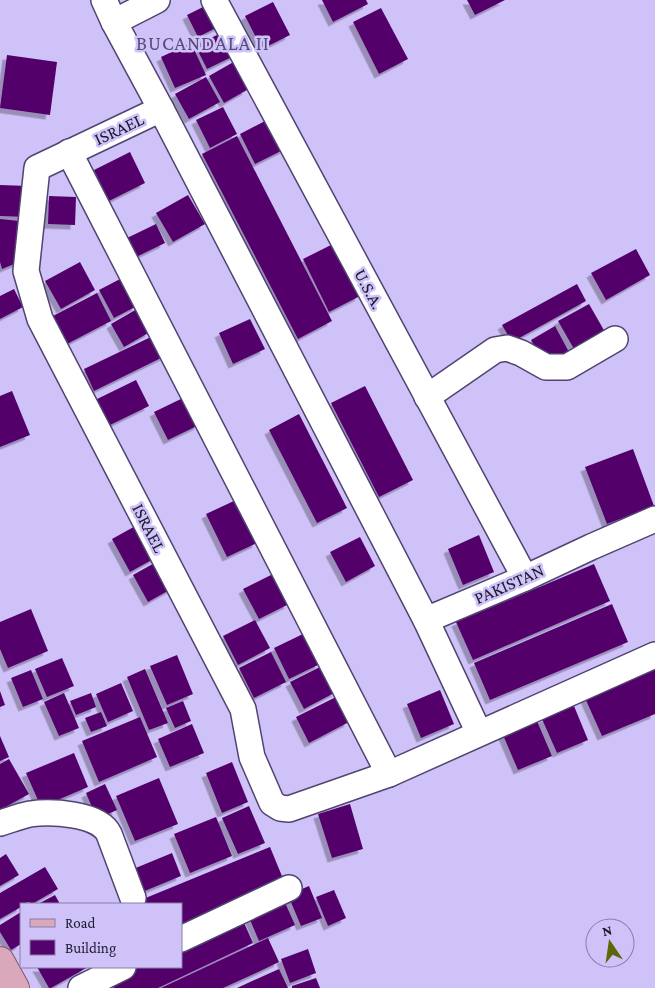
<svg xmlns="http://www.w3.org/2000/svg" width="655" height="988" viewBox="0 0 655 988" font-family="'Crimson Pro',serif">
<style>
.building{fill:#53036b;filter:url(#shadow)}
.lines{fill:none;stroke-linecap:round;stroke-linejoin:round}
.minor-casing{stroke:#514471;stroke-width:28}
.major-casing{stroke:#87526c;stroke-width:30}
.minor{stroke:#fff;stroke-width:25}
.major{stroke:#d9a9bb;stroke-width:28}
.labels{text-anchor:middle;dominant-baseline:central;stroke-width:5;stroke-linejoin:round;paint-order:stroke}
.street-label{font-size:18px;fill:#1e192c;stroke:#cfc2f8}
.quarter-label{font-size:20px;letter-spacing:1px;fill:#594d7a;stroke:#cfc2f8}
</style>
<defs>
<filter id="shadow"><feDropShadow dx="-4.5" dy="4.5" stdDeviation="0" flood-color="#0004"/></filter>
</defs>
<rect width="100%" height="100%" fill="#cfc2f8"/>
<g class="building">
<polygon points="322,0 366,0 368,4 333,22"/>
<polygon points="467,0 505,0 475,15"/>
<polygon points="273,2 290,35 262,49 245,16"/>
<polygon points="211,3 222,25 198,37 187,15"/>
<polygon points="381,8 408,59 379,74 353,22"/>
<polygon points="226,31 238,54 207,69 195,45"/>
<polygon points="191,43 206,75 175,88 161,57"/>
<polygon points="7,55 57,62 50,115 0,108"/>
<polygon points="237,60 247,76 242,79 247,90 224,103 209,76"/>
<polygon points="206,77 220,102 189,119 175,94"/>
<polygon points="223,107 237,134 210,148 196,120"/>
<polygon points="269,119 285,149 255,164 240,134"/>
<polygon points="237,136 332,321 298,339 202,154"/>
<polygon points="130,152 145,183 109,201 94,170"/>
<polygon points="0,185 28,186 27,217 0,216"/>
<polygon points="188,195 205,224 173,242 156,213"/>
<polygon points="49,196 76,197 75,225 48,224"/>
<polygon points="0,219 20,221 19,262 2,269 0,262"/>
<polygon points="156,224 165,243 134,258 125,239"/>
<polygon points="333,244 360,296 329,312 303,259"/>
<polygon points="636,249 650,275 606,300 591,273"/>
<polygon points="80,262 95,290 61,309 45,281"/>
<polygon points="122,278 137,306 114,318 99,290"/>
<polygon points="577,284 586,301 512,342 502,325"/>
<polygon points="14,289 23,307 0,319 0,296"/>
<polygon points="97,293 111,321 67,344 53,316"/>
<polygon points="589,304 605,332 574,349 558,321"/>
<polygon points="137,309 150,332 124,347 111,324"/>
<polygon points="250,319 265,349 233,364 219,333"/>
<polygon points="555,326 569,352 545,365 531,340"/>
<polygon points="155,335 165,356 94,391 84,369"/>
<polygon points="136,380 149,406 106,427 93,401"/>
<polygon points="365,386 413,480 379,497 331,403"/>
<polygon points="12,391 30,435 0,447 0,396"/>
<polygon points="185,397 199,425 168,440 154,412"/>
<polygon points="299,414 347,508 317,523 269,430"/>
<polygon points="633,449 654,506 607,524 585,467"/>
<polygon points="236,500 257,543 227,557 206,514"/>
<polygon points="139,524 157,557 130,572 112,539"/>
<polygon points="479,535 494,572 463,585 448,549"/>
<polygon points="360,537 375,566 346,582 330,552"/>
<polygon points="158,561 173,588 148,602 133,575"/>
<polygon points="594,564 610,601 473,660 456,622"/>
<polygon points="273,574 289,604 259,619 243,589"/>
<polygon points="612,604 628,642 490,700 474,663"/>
<polygon points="31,609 48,651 8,668 0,649 0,622"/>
<polygon points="255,620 270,648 238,665 223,636"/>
<polygon points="305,633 320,664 289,679 274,648"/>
<polygon points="271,652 286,682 254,698 239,668"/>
<polygon points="177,655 193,694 167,705 150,666"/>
<polygon points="62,658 74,686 47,697 35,669"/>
<polygon points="322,666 336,692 304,709 290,682"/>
<polygon points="145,669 168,723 149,730 127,677"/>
<polygon points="655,669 655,714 602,736 585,698"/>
<polygon points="31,670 43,699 23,707 11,678"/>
<polygon points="121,683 133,711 108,722 96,694"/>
<polygon points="440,690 454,724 421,738 407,704"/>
<polygon points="0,691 5,705 0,707"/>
<polygon points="64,693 79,728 59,736 44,702"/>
<polygon points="91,693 96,707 76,715 70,701"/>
<polygon points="336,697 349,722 309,743 296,717"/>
<polygon points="183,701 191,721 175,728 166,708"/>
<polygon points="574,706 588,740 557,753 542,719"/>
<polygon points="101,712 107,726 91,732 85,718"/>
<polygon points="140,717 157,757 99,782 82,741"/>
<polygon points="537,721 552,756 518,770 503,735"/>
<polygon points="192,724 204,753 170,767 158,739"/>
<polygon points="0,736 9,757 0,761"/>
<polygon points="74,753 88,787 41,807 26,773"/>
<polygon points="9,759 29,794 0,810 0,764"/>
<polygon points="232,762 248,802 222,813 206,773"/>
<polygon points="159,778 178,824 135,841 116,796"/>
<polygon points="105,784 117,810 97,819 86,793"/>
<polygon points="350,804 363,849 332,858 318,814"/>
<polygon points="249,806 265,843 238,854 222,818"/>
<polygon points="216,817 232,856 190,873 174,834"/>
<polygon points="270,847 284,881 181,924 181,904 131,904"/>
<polygon points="172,853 181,876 135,895 126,872"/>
<polygon points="6,854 19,875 0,886 0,858"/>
<polygon points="45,867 58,889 32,904 29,902 21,904 21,907 0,919 0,893"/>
<polygon points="309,886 322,918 301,926 288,895"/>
<polygon points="334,890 346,918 328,926 316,897"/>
<polygon points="55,895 60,904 38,904"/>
<polygon points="283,898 295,925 259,941 248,915"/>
<polygon points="21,912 21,944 11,950 0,932 0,925"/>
<polygon points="241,916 253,943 158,988 114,988 109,976 132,967 181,967 181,944"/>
<polygon points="268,938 279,962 256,973 223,988 161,988"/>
<polygon points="308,949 316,973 290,983 281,959"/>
<polygon points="37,967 88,967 51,988 49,988"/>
<polygon points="279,969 288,988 237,988 250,982"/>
<polygon points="316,978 320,988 292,988 292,986"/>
</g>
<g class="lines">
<defs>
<g id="minor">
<polyline points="104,0 114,22 161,109 426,620 479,733"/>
<polyline points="214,0 525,578"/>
<polyline points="114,22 157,0"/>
<polyline points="161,109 37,168 26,271 40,319 243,709 252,757 272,803 280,808 289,809 389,774 655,655"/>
<polyline points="69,152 389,774"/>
<polyline points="427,397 495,350 507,348 521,353 546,367 567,367 615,339"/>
<polyline points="426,620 525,578 591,547 655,519"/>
<path d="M0,823C10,820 20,816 30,814C50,811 99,813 109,834L133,898"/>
<polyline points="181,939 289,888"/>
<polyline points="81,988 123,967"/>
</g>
<polyline id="major" points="0,961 15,988"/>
</defs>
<use href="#minor" class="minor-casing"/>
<use href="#major" class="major-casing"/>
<use href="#minor" class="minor"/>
<use href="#major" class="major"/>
</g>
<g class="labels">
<g class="street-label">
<text transform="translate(119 129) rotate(-25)">ISRAEL</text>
<text transform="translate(369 289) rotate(62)">U.S.A.</text>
<text transform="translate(149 528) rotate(63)">ISRAEL</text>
<text transform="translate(509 584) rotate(-24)">PAKISTAN</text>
</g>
<g class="quarter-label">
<text x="203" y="43">BUCANDALA II</text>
</g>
</g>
<rect x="20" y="903" width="162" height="65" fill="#cfc2f8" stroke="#887ea6"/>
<rect x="30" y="919" width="25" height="8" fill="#d9a9bb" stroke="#887ea6"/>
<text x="65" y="928" font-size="15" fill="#1e192c">Road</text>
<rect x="30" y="940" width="25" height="15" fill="#53036b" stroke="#887ea6"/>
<text x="65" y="953" font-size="15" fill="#1e192c">Building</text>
<g transform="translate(610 943) rotate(347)"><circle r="24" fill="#cfc2f8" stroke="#887ea6"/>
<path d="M0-4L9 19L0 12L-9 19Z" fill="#5e6708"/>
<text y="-8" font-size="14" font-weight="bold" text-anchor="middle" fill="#1e192c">N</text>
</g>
</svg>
